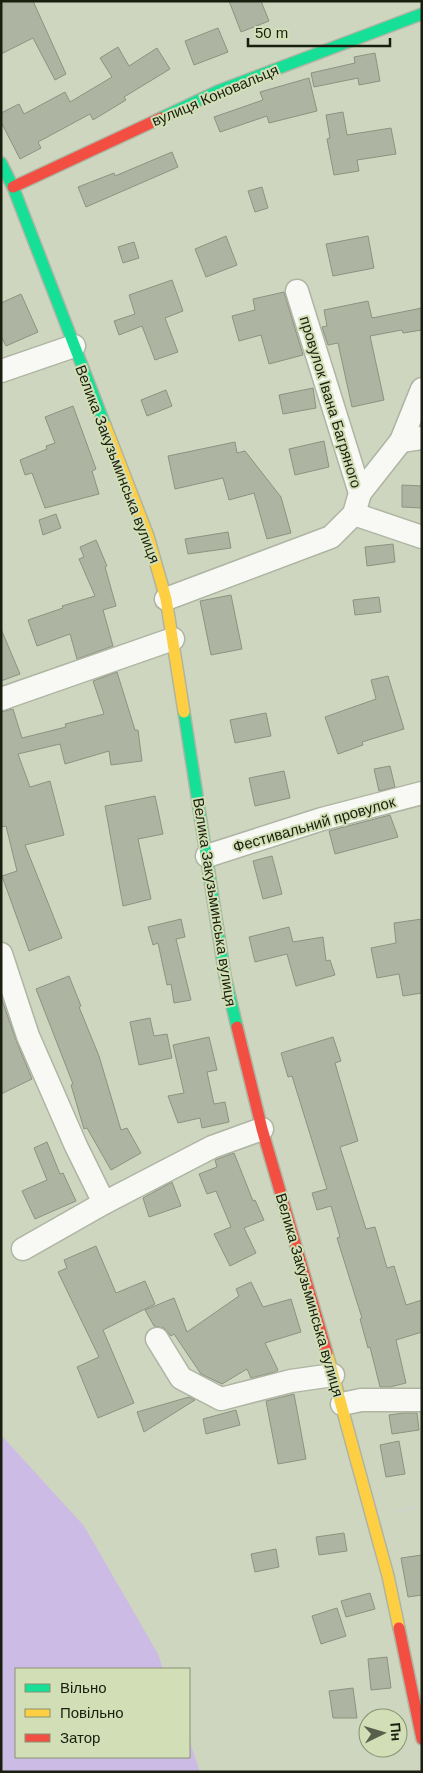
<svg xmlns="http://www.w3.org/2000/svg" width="423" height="1773" viewBox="0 0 423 1773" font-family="Arial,sans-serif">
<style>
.water{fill:#ccbbe5}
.building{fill:#aeb4a2;stroke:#8d9281}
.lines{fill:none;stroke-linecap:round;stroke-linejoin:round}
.street-casing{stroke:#aeb5a3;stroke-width:25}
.fast-casing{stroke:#aeb5a3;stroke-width:14}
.slow-casing{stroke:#aeb5a3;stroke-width:14}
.jam-casing{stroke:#aeb5a3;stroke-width:14}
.path{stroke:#d1d3cc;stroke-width:3;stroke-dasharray:4 2.5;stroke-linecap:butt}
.street{stroke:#f8f9f5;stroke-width:22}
.fast{stroke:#16e098;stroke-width:11}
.slow{stroke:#ffcf43;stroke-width:11}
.jam{stroke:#f24e42;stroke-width:11}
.labels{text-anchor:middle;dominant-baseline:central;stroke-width:4;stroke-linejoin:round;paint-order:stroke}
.street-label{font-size:15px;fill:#1a1e0f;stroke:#d2dfb6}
</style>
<rect width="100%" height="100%" fill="#ced6bf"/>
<polygon class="water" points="1,1435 84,1526 158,1654 163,1669 16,1669 16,1757 189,1757 189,1739 200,1772 1,1772"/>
<g class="building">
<polygon points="1,1 33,1 66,74 55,80 33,38 1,54"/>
<polygon points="229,1 261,1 269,21 241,32"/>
<polygon points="218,28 228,52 194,65 185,41"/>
<polygon points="118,47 129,66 157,48 170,69 124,97 126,100 93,120 90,114 38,142 41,148 20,159 1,122 1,113 19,104 24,114 65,92 70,102 112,77 100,58"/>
<polygon points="375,53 380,81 359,85 358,78 314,87 311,73 355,63 354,57"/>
<polygon points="309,78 317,111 269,123 267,116 220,132 214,117 263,100 260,92"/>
<polygon points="343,112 347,135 391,128 396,154 357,160 359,171 334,175 327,139 330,138 326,115"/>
<polygon points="172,152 178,167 86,207 78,187 114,173 115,176"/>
<polygon points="262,187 268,208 255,212 248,191"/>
<polygon points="226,236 237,265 206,277 195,249"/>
<polygon points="368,236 374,268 333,276 326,244"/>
<polygon points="134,242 139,258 123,263 118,247"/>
<polygon points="172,280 183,311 165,318 178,352 155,360 142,326 119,335 114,321 135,314 129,295"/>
<polygon points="284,292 303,355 269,364 261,335 239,341 232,316 255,310 253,299"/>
<polygon points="21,294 38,332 6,346 1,336 1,303"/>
<polygon points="368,301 372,318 422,308 422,330 403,333 402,330 370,336 384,400 352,407 338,343 328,345 322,327 327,326 324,310"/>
<polygon points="313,388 316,408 283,414 279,395"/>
<polygon points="166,390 172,406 147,416 141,400"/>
<polygon points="73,406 96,469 92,471 99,494 45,508 32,473 25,475 20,460 47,449 46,446 55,443 45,417"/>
<polygon points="324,441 329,467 295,475 289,449"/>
<polygon points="235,442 237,453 245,451 281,497 291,533 267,539 254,493 229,500 223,478 175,489 168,456"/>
<polygon points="402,485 422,486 422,508 402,507"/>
<polygon points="56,514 61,528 43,535 39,520"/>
<polygon points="228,532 231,548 188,554 185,539"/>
<polygon points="96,540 107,566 105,567 116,606 103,610 113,646 77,659 70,634 37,646 28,620 63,608 62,606 95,596 79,559 84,557 80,547"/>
<polygon points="393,544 395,562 367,566 365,547"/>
<polygon points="231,595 242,649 211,655 200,601"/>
<polygon points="379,597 381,612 355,615 353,600"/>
<polygon points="1,629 20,674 1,681"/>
<polygon points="117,672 135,730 138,730 142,761 111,765 109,751 65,764 60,744 18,754 30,787 50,781 64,835 25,845 62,938 29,951 2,876 17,871 6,826 1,827 1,712 13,709 22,738 66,727 65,724 104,714 93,681"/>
<polygon points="388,676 404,729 362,742 363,745 338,754 325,717 376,699 371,680"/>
<polygon points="266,713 271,736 235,743 230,720"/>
<polygon points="390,766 395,787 379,791 374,769"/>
<polygon points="284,771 290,798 255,806 249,778"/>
<polygon points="155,796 163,834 138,839 151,899 123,906 105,806"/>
<polygon points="390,815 398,837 335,854 329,831"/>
<polygon points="272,856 282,894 263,899 253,861"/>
<polygon points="181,919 185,937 176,939 191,1000 174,1003 171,984 167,985 158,943 153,945 148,927"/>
<polygon points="422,919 422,993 403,996 399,974 377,978 371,948 396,943 394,923"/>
<polygon points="289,927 293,942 323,937 326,961 330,960 335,975 296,986 287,954 255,962 249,937"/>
<polygon points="69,976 81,1006 79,1007 99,1056 121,1130 127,1128 141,1153 111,1170 87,1128 84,1129 71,1085 73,1084 36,989"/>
<polygon points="1,997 16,1040 32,1079 1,1094"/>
<polygon points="150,1018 154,1036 167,1034 172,1058 139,1065 130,1022"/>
<polygon points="209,1037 217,1070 207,1072 214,1104 225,1102 229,1122 202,1128 200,1118 178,1123 168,1096 184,1093 173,1045"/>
<polygon points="333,1037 341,1061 335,1063 358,1141 340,1147 366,1229 375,1227 387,1268 394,1266 406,1305 422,1300 422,1332 396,1340 406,1383 390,1387 380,1387 370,1347 368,1348 360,1319 362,1318 337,1238 340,1237 331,1206 317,1210 312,1193 327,1189 292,1076 288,1077 281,1053"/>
<polygon points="47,1142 60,1174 63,1173 76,1201 35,1219 22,1191 47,1180 34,1148"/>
<polygon points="234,1153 253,1201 255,1200 264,1220 244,1228 256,1253 230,1266 214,1234 231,1227 216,1191 207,1194 199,1174 217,1167 215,1160"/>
<polygon points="172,1182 181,1206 149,1217 143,1198"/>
<polygon points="96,1246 116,1293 145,1281 155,1304 103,1330 134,1403 98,1418 77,1367 99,1357 58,1272 67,1268 64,1260"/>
<polygon points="251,1282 263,1307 291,1299 301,1332 265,1343 278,1370 275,1372 251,1378 247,1369 222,1384 201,1374 174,1334 171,1336 164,1328 154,1326 145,1310 174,1298 187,1332 239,1296 236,1289"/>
<polygon points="294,1394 306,1459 278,1464 266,1401"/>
<polygon points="189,1397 195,1400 144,1432 137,1412"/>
<polygon points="236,1410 240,1425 206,1434 203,1419"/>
<polygon points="404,1413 417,1413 419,1430 392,1434 389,1415"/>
<polygon points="399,1441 405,1474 386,1477 380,1445"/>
<polygon points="344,1533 347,1551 319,1555 316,1537"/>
<polygon points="276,1549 279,1567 255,1572 251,1554"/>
<polygon points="422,1555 422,1595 408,1597 401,1558"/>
<polygon points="370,1593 375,1609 346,1617 341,1601"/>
<polygon points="337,1608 346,1636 321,1644 312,1616"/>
<polygon points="387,1657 391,1688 371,1690 368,1659"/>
<polygon points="353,1688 357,1718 333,1718 329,1691"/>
</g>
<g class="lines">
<defs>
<g id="street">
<polyline points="1,371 74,346"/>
<polyline points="422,389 401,441 422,438"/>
<polyline points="360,493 401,441"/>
<polyline points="354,514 422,537"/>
<polyline points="166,599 331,537 354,514 360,493 297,291"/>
<polyline points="1,699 173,639"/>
<polyline points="207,856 322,819 422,793"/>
<polyline points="1,954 28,1036 76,1146 104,1203"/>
<polyline points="23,1249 104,1203 212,1147 262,1129"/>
<polyline points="157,1339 181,1378 221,1399 291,1381 333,1375"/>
<polyline points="342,1404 361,1400 422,1400"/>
</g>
<g id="fast">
<polyline points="161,118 218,91 422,14"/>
<polyline points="1,163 13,187 105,425"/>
<polyline points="184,712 225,976 237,1027"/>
</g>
<g id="slow">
<polyline points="105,425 148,536 166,599 184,712"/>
<polyline points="327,1353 388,1576 399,1628"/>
</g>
<g id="jam">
<polyline points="13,187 161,118"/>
<polyline points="237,1027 262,1129 327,1353"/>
<polyline points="399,1628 422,1739"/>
</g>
</defs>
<use href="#street" class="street-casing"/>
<use href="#fast" class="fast-casing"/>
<use href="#slow" class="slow-casing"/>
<use href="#jam" class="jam-casing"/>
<polyline class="path" points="393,1512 422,1506"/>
<use href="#street" class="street"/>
<use href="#fast" class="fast"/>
<use href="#slow" class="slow"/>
<use href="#jam" class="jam"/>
</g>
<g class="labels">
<g class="street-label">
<text transform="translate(215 95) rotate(-23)">вулиця Коновальця</text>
<text transform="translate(331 402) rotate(73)">провулок Івана Багряного</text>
<text transform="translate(118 464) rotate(69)">Велика Закузьминська вулиця</text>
<text transform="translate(314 824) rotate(-16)">Фестивальний провулок</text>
<text transform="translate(215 902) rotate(81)">Велика Закузьминська вулиця</text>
<text transform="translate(310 1295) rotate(74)">Велика Закузьминська вулиця</text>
</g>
</g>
<rect width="423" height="1773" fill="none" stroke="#1a1e0f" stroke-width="5"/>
<rect x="15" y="1668" width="175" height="90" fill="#d2dfb6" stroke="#889273"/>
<rect x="25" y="1684" width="25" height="8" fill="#16e098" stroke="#889273"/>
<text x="60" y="1693" font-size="15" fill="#1a1e0f">Вільно</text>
<rect x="25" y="1709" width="25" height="8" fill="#ffcf43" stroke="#889273"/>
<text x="60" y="1718" font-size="15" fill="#1a1e0f">Повільно</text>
<rect x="25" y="1734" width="25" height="8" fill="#f24e42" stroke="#889273"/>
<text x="60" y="1743" font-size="15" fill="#1a1e0f">Затор</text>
<g transform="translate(383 1733) rotate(85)"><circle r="24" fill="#d2dfb6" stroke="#889273"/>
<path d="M0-4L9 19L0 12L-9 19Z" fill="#595e4d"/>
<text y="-8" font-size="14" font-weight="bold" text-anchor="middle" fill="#1a1e0f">Пн</text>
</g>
<path d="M248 38v8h142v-8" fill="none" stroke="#1a1e0f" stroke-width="2.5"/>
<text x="255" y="38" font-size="15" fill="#1a1e0f" stroke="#d2dfb6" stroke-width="4" paint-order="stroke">50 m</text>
</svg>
